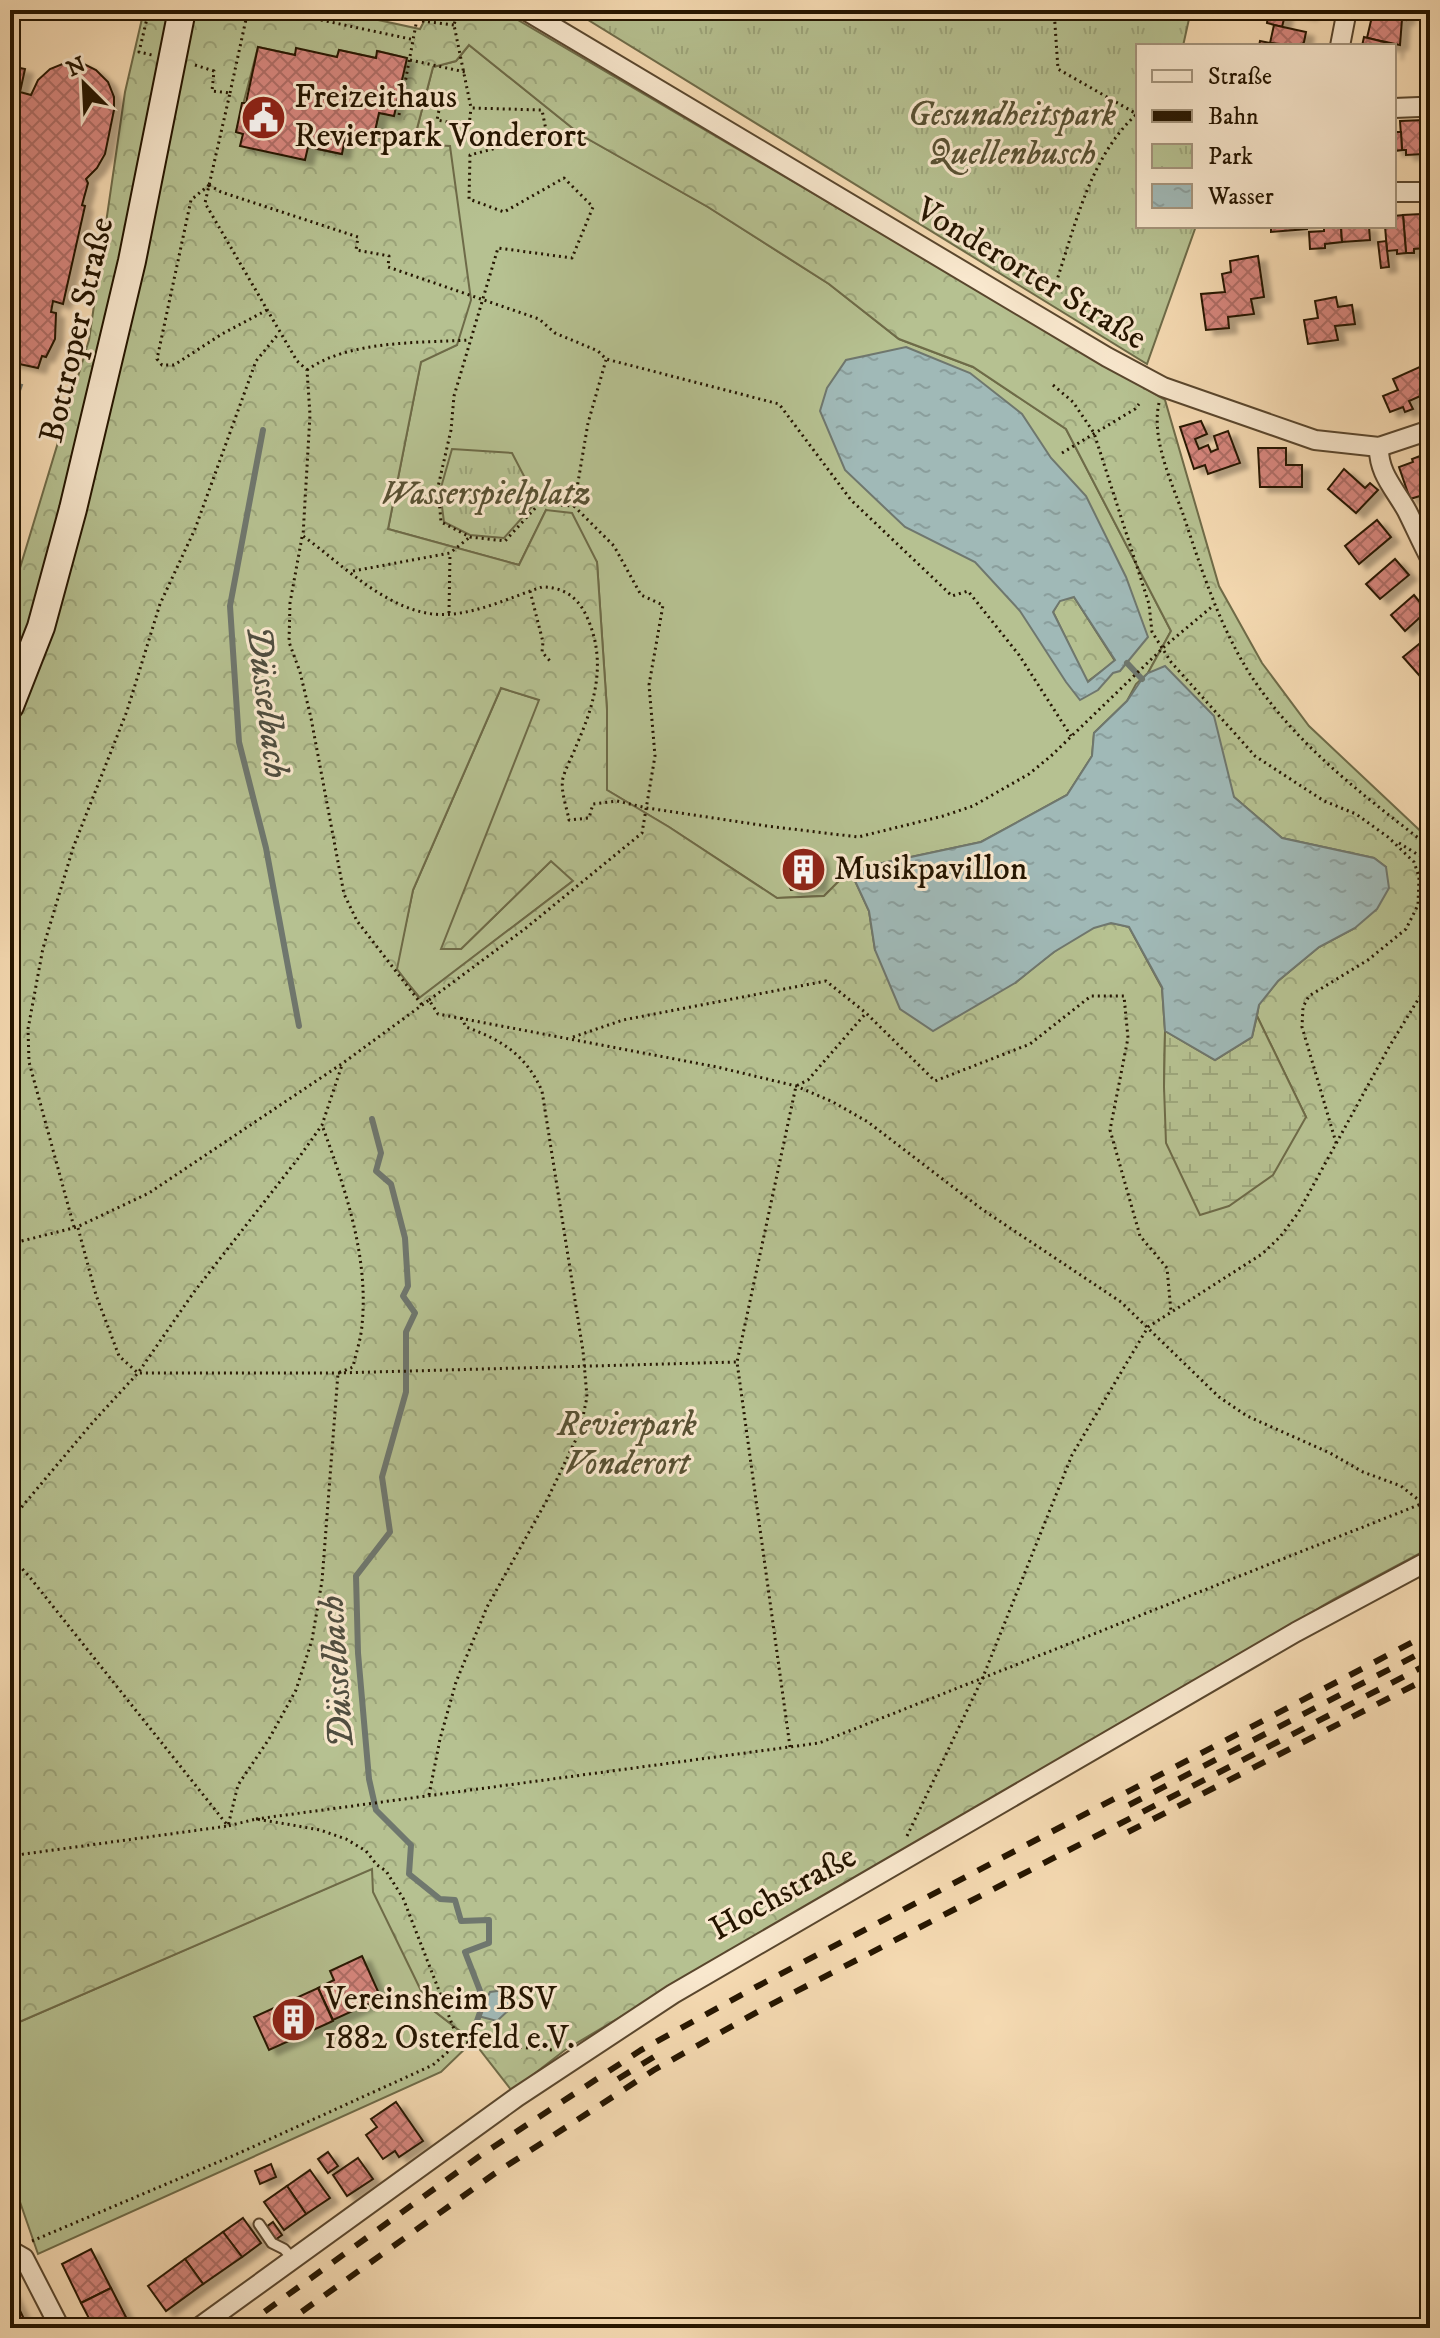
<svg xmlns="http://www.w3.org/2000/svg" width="1440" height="2338" viewBox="0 0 1440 2338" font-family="'IM FELL DW Pica',serif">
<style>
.grass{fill:#b6c191;stroke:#6e6b48;stroke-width:2}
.forest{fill:url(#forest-crowns);stroke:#6e6b48;stroke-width:2;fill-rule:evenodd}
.wetland{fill:url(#wetland-marsh);stroke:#6e6b48;stroke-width:2}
.park{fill:url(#park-tufts);stroke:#6e6b48;stroke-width:2}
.water{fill:url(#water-ripples);stroke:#6f776e;stroke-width:2;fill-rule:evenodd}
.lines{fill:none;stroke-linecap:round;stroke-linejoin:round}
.stream{stroke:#6f776e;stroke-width:6}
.building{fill:url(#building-cross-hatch);stroke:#251500;stroke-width:2;filter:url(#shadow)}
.service-casing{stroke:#59462d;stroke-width:13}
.minor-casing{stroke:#59462d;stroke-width:22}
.secondary-casing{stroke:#251500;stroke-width:30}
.path{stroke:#251500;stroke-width:3;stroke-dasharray:2 4;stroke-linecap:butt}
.service{stroke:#f9e8ce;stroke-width:9}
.minor{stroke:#f9e8ce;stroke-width:18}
.secondary{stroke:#f9e8ce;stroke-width:26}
.rail{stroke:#251500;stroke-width:6;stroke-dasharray:14 14;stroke-linecap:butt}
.labels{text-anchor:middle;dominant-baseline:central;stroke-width:6;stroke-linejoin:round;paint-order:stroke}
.poi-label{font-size:34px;fill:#251500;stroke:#f9e8ce;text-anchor:start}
.park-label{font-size:34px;font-style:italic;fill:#585133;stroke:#f9e8ce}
.street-label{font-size:34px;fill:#251500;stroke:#f9e8ce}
.water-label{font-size:36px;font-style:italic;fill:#504e40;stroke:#f9e8ce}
</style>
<defs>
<pattern id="forest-crowns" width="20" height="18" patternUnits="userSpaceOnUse" patternTransform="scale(2)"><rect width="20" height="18" fill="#b6c191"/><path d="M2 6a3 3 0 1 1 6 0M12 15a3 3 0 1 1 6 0" fill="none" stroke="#9ca57b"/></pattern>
<pattern id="wetland-marsh" width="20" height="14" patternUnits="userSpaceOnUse" patternTransform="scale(2)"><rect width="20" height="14" fill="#b6c191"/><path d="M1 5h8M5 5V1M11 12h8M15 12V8" fill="none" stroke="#9ca57b"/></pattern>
<pattern id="park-tufts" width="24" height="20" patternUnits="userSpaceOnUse" patternTransform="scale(2)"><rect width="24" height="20" fill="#b6c191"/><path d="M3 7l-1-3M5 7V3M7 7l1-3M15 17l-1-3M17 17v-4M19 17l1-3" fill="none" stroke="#9ca57b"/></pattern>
<pattern id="water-ripples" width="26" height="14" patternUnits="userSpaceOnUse" patternTransform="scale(2)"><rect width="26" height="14" fill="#a0b9b7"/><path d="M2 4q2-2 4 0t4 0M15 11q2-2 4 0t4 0" fill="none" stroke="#8a9e9c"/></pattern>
<pattern id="building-cross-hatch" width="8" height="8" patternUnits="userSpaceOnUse" patternTransform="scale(2)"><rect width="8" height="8" fill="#d8877f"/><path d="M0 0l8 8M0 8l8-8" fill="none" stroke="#af6d66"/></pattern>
<filter id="shadow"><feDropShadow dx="8" dy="5" stdDeviation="2" flood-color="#0004"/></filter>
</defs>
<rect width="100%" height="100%" fill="#f6dbb3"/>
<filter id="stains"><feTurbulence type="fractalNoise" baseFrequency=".0025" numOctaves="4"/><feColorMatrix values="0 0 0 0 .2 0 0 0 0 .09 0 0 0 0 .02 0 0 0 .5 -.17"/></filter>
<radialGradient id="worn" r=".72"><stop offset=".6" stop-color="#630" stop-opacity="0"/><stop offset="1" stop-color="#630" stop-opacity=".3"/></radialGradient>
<g class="grass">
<polygon points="469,45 581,135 708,207 829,284 899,339 973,367 1066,429 1171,631 1148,673 1136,684 1127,701 1094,733 1092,756 1067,795 981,842 850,870 824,896 777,898 669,827 607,790 607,710 597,562 546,510 519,565 388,529 421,361 457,345 413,144 433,67 456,61"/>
<polygon points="501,688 540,700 442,949 461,949 551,861 574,880 420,998 396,969 413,890"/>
<polygon points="373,1868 429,2007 473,2041 441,2072 38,2254 10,2173 10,2026"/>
</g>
<g class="forest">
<path d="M144,10H332L420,29L430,10H501L1165,400L1219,586L1262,663L1309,726L1430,840V1548L1334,1599L973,1814L686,1978L565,2050L512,2091L473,2041L429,2007L373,1892L372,1869L10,2026V601L89,340L125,92ZM469,45L581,135L708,207L829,284L899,339L973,367L1066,429L1171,631L1148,673L1156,671L1234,797L1282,838L1374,858L1386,867L1355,928L1319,947L1278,981L1259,1004L1257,1016L1306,1117L1164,1087L1165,1031L1162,988L1129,927C1124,926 1116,923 1110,923C1084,924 1036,966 1015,983L875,950L869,911L850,870L824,896L777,898L669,827L607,790V710L597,562L572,513L546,510L519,565L388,529L421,362L457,345L471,300L450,146L413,144L433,67L456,61ZM258,47L295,55L337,57L339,50L376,58L378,51L406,58L394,115L379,113L373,139L346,133L341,154L236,132ZM501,688L539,700L441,949H461L551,861L573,881L419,998L397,969L413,890Z"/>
<polygon points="1074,597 1115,661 1087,682 1053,612 1060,600"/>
</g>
<polygon class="wetland" points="1257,1016 1306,1117 1273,1175 1229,1206 1200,1215 1166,1143 1164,1087 1165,1031 1215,1060 1252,1037"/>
<g class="park">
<polygon points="572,10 1191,10 1183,46 1138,46 1138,226 1196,226 1147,364"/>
<polygon points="452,449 512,453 537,501 504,538 470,535 444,522 440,491"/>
</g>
<g class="water">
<path d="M906,347L970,373L1022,414L1051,458L1086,496L1126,577L1148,637L1120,671L1113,673L1098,690L1080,700L1066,682L1020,611L975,562L905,527L845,470L820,411L827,388L846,360ZM1074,597L1115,660L1088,682L1053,612L1060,601Z"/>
<polygon points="10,382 22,385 10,420"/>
<polygon points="1165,666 1214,716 1234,797 1282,838 1374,858 1386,867 1389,888 1377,909 1355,928 1319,947 1278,981 1259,1005 1252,1037 1215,1060 1165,1031 1162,987 1129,927 1111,923 1094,928 1054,952 1015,983 933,1031 900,1009 875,950 869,911 850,870 981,842 1067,795 1092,756 1094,733 1127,701 1142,679 1148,673"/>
<polygon points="505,1990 513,1996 513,2006 497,2021 478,2016 490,1992"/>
</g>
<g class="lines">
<g class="stream">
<polyline points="263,430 230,606 239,742 266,848 299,1026"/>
<polyline points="1127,663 1142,679"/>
<polyline points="372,1119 381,1153 376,1171 391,1184 405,1238 408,1286 403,1296 415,1313 406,1332 406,1392 382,1477 390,1532 356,1576 358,1653 369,1779 376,1810 411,1845 409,1874 440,1899 455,1900 461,1921 489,1920 489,1943 465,1952 484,2001 472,2035"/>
</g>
</g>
<g class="building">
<polygon points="1270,10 1286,10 1284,18 1269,14"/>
<polygon points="1286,10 1310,10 1309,15"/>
<polygon points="1386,10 1408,10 1406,20 1385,15"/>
<polygon points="1373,12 1402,19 1400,45 1367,38"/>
<polygon points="1268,15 1284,19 1282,27 1267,23"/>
<polygon points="1274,25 1306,32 1304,42 1301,46 1270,43"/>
<polygon points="1364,37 1396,45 1394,55 1394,46 1362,46"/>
<polygon points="1260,41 1270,43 1284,46 1259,46"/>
<polygon points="258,47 295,55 296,48 337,57 339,50 376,58 377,51 407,58 394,116 379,113 373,140 346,133 342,154 308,147 305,160 240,146 243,134 236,132 242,103 246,103"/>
<polygon points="65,63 82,63 96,70 108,82 114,97 114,110 105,154 97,168 86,179 88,183 82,205 85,206 63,304 53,301 51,312 56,313 55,339 46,357 42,356 38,368 10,362 10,66 25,69 20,92 31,95 38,80 50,69"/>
<polygon points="1430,114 1430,160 1425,160 1424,154 1406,155 1406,150 1402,150 1400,121 1425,120"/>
<polygon points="1394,132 1401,132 1402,150 1394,151"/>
<polygon points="1421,214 1424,248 1414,249 1414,253 1406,253 1403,215"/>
<polygon points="1403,215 1406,253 1397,254 1397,250 1387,251 1385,226 1394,226 1394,216"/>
<polygon points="1271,226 1307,226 1307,229 1271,232"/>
<polygon points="1324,226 1341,226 1342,242 1325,244 1325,248 1310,249 1309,232 1324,231"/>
<polygon points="1341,226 1369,226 1370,240 1342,242"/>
<polygon points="1423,239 1430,239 1430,264 1425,264"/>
<polygon points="1386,241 1389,267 1381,268 1378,242"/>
<polygon points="1258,256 1264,297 1251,299 1254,314 1228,317 1229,328 1206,330 1201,294 1225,292 1222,274 1231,272 1230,261"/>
<polygon points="1336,297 1338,307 1352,305 1355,324 1335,326 1338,340 1308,344 1304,320 1318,318 1315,301"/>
<polygon points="1424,365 1430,380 1430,383 1422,387 1425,394 1409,401 1413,409 1405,412 1403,407 1390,412 1383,396 1398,390 1393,379"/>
<polygon points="1201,421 1207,434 1195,439 1199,449 1208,445 1211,452 1218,449 1214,436 1228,431 1240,463 1208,474 1205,465 1194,469 1180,427"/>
<polygon points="1258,448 1286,448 1286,465 1302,465 1302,487 1260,487"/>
<polygon points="1420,456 1420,459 1430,456 1430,497 1422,500 1420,496 1410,499 1399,467 1413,462 1412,459"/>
<polygon points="1344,469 1365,488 1370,483 1378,490 1356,513 1328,489"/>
<polygon points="1377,520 1391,537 1359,564 1345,546"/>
<polygon points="1395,559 1409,575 1380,599 1366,584"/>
<polygon points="1414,595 1427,611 1405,631 1391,615"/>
<polygon points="1430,635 1430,665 1419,675 1403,657"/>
<polygon points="1430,689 1430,706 1421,697"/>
<polygon points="804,850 818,855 821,865 818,886 791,890 784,873 789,855"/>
<polygon points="362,1956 381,1998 333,2020 318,1988 334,1980 330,1971"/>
<polygon points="318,1988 333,2021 269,2050 254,2017"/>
<polygon points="396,2102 423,2141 399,2157 395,2151 383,2159 366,2135 377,2127 371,2119"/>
<polygon points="328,2152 338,2166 328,2173 318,2159"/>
<polygon points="358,2158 373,2179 347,2196 333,2175"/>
<polygon points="271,2164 276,2177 260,2184 255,2171"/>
<polygon points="310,2170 330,2198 306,2214 287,2186"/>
<polygon points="287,2186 306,2214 284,2230 264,2202"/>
<polygon points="243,2218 261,2243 242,2257 223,2232"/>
<polygon points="273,2222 282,2235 275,2240 266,2227"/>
<polygon points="223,2232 242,2257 203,2284 185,2259"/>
<polygon points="91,2249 111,2288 81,2303 62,2264"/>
<polygon points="185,2259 203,2284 166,2311 148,2286"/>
<polygon points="111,2288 131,2327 128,2328 94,2328 81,2303"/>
<polygon points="10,2290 26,2323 16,2328 10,2328"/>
</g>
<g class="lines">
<defs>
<polyline id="service" points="259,2224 272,2243 284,2249 293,2259"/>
<g id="minor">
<polyline points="525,10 1107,357 1163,387 1315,440 1379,447 1430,430"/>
<polyline points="1340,46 1347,10"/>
<polyline points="1394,108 1419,107"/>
<polyline points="1394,192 1430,192"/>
<path d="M1379,447C1378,473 1395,489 1407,511C1415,527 1422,543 1430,558"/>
<polyline points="10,2250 24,2258 60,2328"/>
<polyline points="198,2328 517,2097 673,1994 1296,1632 1430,1560"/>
</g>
<polyline id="secondary" points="10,706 41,627 73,509 132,261 182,10"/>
</defs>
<use href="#service" class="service-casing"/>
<use href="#minor" class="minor-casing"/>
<use href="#secondary" class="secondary-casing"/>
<g class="path">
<polyline points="87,10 126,20 128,10"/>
<polyline points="149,10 139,52 152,55"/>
<polyline points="274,10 415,40"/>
<polyline points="458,10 454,25 471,108 542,110 547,135 470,155 469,199 504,212 564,178 593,207 572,258 498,248 454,396 451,430 438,487 441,522 470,537 505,541 539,504 574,506"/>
<polyline points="1054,10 1058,69 1135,113"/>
<polyline points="422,21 454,25"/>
<polyline points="410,60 465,72"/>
<path d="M195,65L214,71L212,91L230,93L205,203L297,361L307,370L310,415L303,536C345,566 396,621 453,614C483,611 514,596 542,587C562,587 577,596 586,615C607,659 596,701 577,744C573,755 566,767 563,778C560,790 567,808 569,820L589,818L593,804L617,801L647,808L767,826L858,837L943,816L973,806L1029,774L1051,756L1165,646L1214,605"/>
<polyline points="230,93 248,10"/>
<polyline points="440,105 437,120 469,126 471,108"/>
<polyline points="399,115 417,19"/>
<polyline points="209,185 221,192 358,237 356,250 389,256 388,267 539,319 555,333 598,351 606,359 779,404 851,500 952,596 968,591 1019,655 1071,736"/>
<polyline points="209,185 191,200 157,359 162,365 174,365 222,334 267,310"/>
<path d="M1050,300C1073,238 1086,159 1138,113"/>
<path d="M307,370C349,340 420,343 470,340"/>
<polyline points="1053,385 1073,402 1094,433 1149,604 1152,632 1171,662 1255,756 1324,801 1356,814 1388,837 1414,862 1419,877 1418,905 1406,929 1368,960 1309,996 1303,1007 1302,1027 1337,1146"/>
<path d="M1159,403C1151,438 1171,481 1183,514C1201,568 1218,622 1248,671C1294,744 1363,795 1430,847"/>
<polyline points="1062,453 1135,409 1139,404"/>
<polyline points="302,537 290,603 289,642 300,672 311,718 344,894 357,921 422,1005"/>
<polyline points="353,571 450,553 470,537"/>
<polyline points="530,591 543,642 542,652 551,662"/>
<polyline points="449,613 450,553"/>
<polyline points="1399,843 1430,862"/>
<polyline points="429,1000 526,928 642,833 655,756 649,685 663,605 641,595 614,546 574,506 588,423 606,360"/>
<polyline points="573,1037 623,1020 826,981 866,1013 935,1081 1030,1044 1091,996 1124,996 1128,1038 1110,1130 1140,1236 1167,1268 1171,1312"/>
<polyline points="74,1227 29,1062 28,1029 43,948 73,848 127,711 160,604 195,529 256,361 279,333"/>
<polyline points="78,1228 96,1295 119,1356 138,1373 338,1373 737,1362"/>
<polyline points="10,1244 77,1227 149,1193 343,1063 429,1000 438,1014 717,1067 796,1086 833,1102 868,1122 983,1210 1121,1302 1219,1397 1247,1416 1330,1453 1363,1472 1401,1486 1430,1509"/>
<polyline points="10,1521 93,1422 138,1373 194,1292 300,1156 322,1125 342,1065"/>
<polyline points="10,1556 28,1575 228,1826 256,1819 292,1825 320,1830 346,1839 366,1851 377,1865 386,1871 403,1898 459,2042 552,2050"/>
<polyline points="790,1747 737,1362 796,1086 808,1080 866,1013"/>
<path d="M429,1795L440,1739L456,1682L487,1607L547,1500L580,1431L587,1397L583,1351L542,1091C526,1055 502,1040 466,1027L461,1017"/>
<polyline points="256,1819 819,1743 1421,1504"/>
<polyline points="907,1836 983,1677 1072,1455 1148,1327 1262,1254 1280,1237 1298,1213 1389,1047 1430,980"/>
<path d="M10,1856L228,1826L238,1785L269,1739L296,1690L312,1640L322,1581L338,1373L353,1367C356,1353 361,1339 362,1325C369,1257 345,1188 322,1125"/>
<polyline points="415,2042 459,2042"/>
<polyline points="32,2241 237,2154 433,2065 459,2042"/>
</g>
<use href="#service" class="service"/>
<use href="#minor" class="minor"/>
<use href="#secondary" class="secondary"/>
<g class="rail">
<polyline points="1129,1805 1430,1648"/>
<polyline points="1128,1832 1430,1677"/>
<polyline points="618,2079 665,2050"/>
<polyline points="242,2328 481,2155 641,2050 756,1987 1430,1633"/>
<polyline points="279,2328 494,2174 654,2070 766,2007 1430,1663"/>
</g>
</g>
<defs>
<symbol id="civic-disc" viewBox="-11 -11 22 22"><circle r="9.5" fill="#8f2418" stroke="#f9e8ce"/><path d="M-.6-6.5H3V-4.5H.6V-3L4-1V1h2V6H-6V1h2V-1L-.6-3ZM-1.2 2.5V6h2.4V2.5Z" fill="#fff"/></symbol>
<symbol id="building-disc" viewBox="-11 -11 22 22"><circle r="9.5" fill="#8f2418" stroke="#f9e8ce"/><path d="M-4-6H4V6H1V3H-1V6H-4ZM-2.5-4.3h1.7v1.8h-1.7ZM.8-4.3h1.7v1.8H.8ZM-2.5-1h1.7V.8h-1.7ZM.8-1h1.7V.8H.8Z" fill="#fff"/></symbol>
</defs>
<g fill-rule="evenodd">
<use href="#civic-disc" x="238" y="92" width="51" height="51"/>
<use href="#building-disc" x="778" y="844" width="51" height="51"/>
<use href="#building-disc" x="268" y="1994" width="51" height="51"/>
</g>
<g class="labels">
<g class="poi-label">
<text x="294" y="97">Freizeithaus<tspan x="294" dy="39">Revierpark Vonderort</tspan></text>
<text x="834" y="869">Musikpavillon</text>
<text x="324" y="1999">Vereinsheim BSV<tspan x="324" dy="39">1882 Osterfeld e.V.</tspan></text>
</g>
<g class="park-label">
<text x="1012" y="115">Gesundheitspark<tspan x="1012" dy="39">Quellenbusch</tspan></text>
<text x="486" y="494">Wasserspielplatz</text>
<text x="627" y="1425">Revierpark<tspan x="627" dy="39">Vonderort</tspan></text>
</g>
<g class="street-label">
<text transform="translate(1031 274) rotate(31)">Vonderorter Straße</text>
<text transform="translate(77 330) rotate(-77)">Bottroper Straße</text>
<text transform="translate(783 1893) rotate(-29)">Hochstraße</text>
</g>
<g class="water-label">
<text transform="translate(267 702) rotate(83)">Düsselbach</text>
<text transform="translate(337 1672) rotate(-94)">Düsselbach</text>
</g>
</g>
<rect width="1440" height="2338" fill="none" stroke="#f6dbb3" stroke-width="40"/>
<rect x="12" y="12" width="1416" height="2314" fill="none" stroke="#251500" stroke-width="4"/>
<rect x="20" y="20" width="1400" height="2298" fill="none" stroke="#251500" stroke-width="2"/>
<rect x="1136" y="44" width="260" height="184" fill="#f9e8ce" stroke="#a4947c" stroke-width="2"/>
<rect x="1152" y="70" width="40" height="12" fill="#f9e8ce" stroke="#a4947c" stroke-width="2"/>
<text x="1208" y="84" font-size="24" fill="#251500">Straße</text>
<rect x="1152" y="110" width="40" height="12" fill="#251500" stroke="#a4947c" stroke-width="2"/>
<text x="1208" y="124" font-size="24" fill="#251500">Bahn</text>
<rect x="1152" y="144" width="40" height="24" fill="url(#park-tufts)" stroke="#a4947c" stroke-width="2"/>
<text x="1208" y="164" font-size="24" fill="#251500">Park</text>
<rect x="1152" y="184" width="40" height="24" fill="url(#water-ripples)" stroke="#a4947c" stroke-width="2"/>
<text x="1208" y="204" font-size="24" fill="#251500">Wasser</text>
<g transform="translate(84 84) rotate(336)" stroke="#f9e8ce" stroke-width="6" paint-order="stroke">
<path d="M0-6L14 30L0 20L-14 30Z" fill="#251500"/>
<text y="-12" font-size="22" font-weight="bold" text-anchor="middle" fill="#251500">N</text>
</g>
<rect width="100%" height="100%" filter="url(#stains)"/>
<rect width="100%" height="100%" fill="url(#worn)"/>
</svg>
